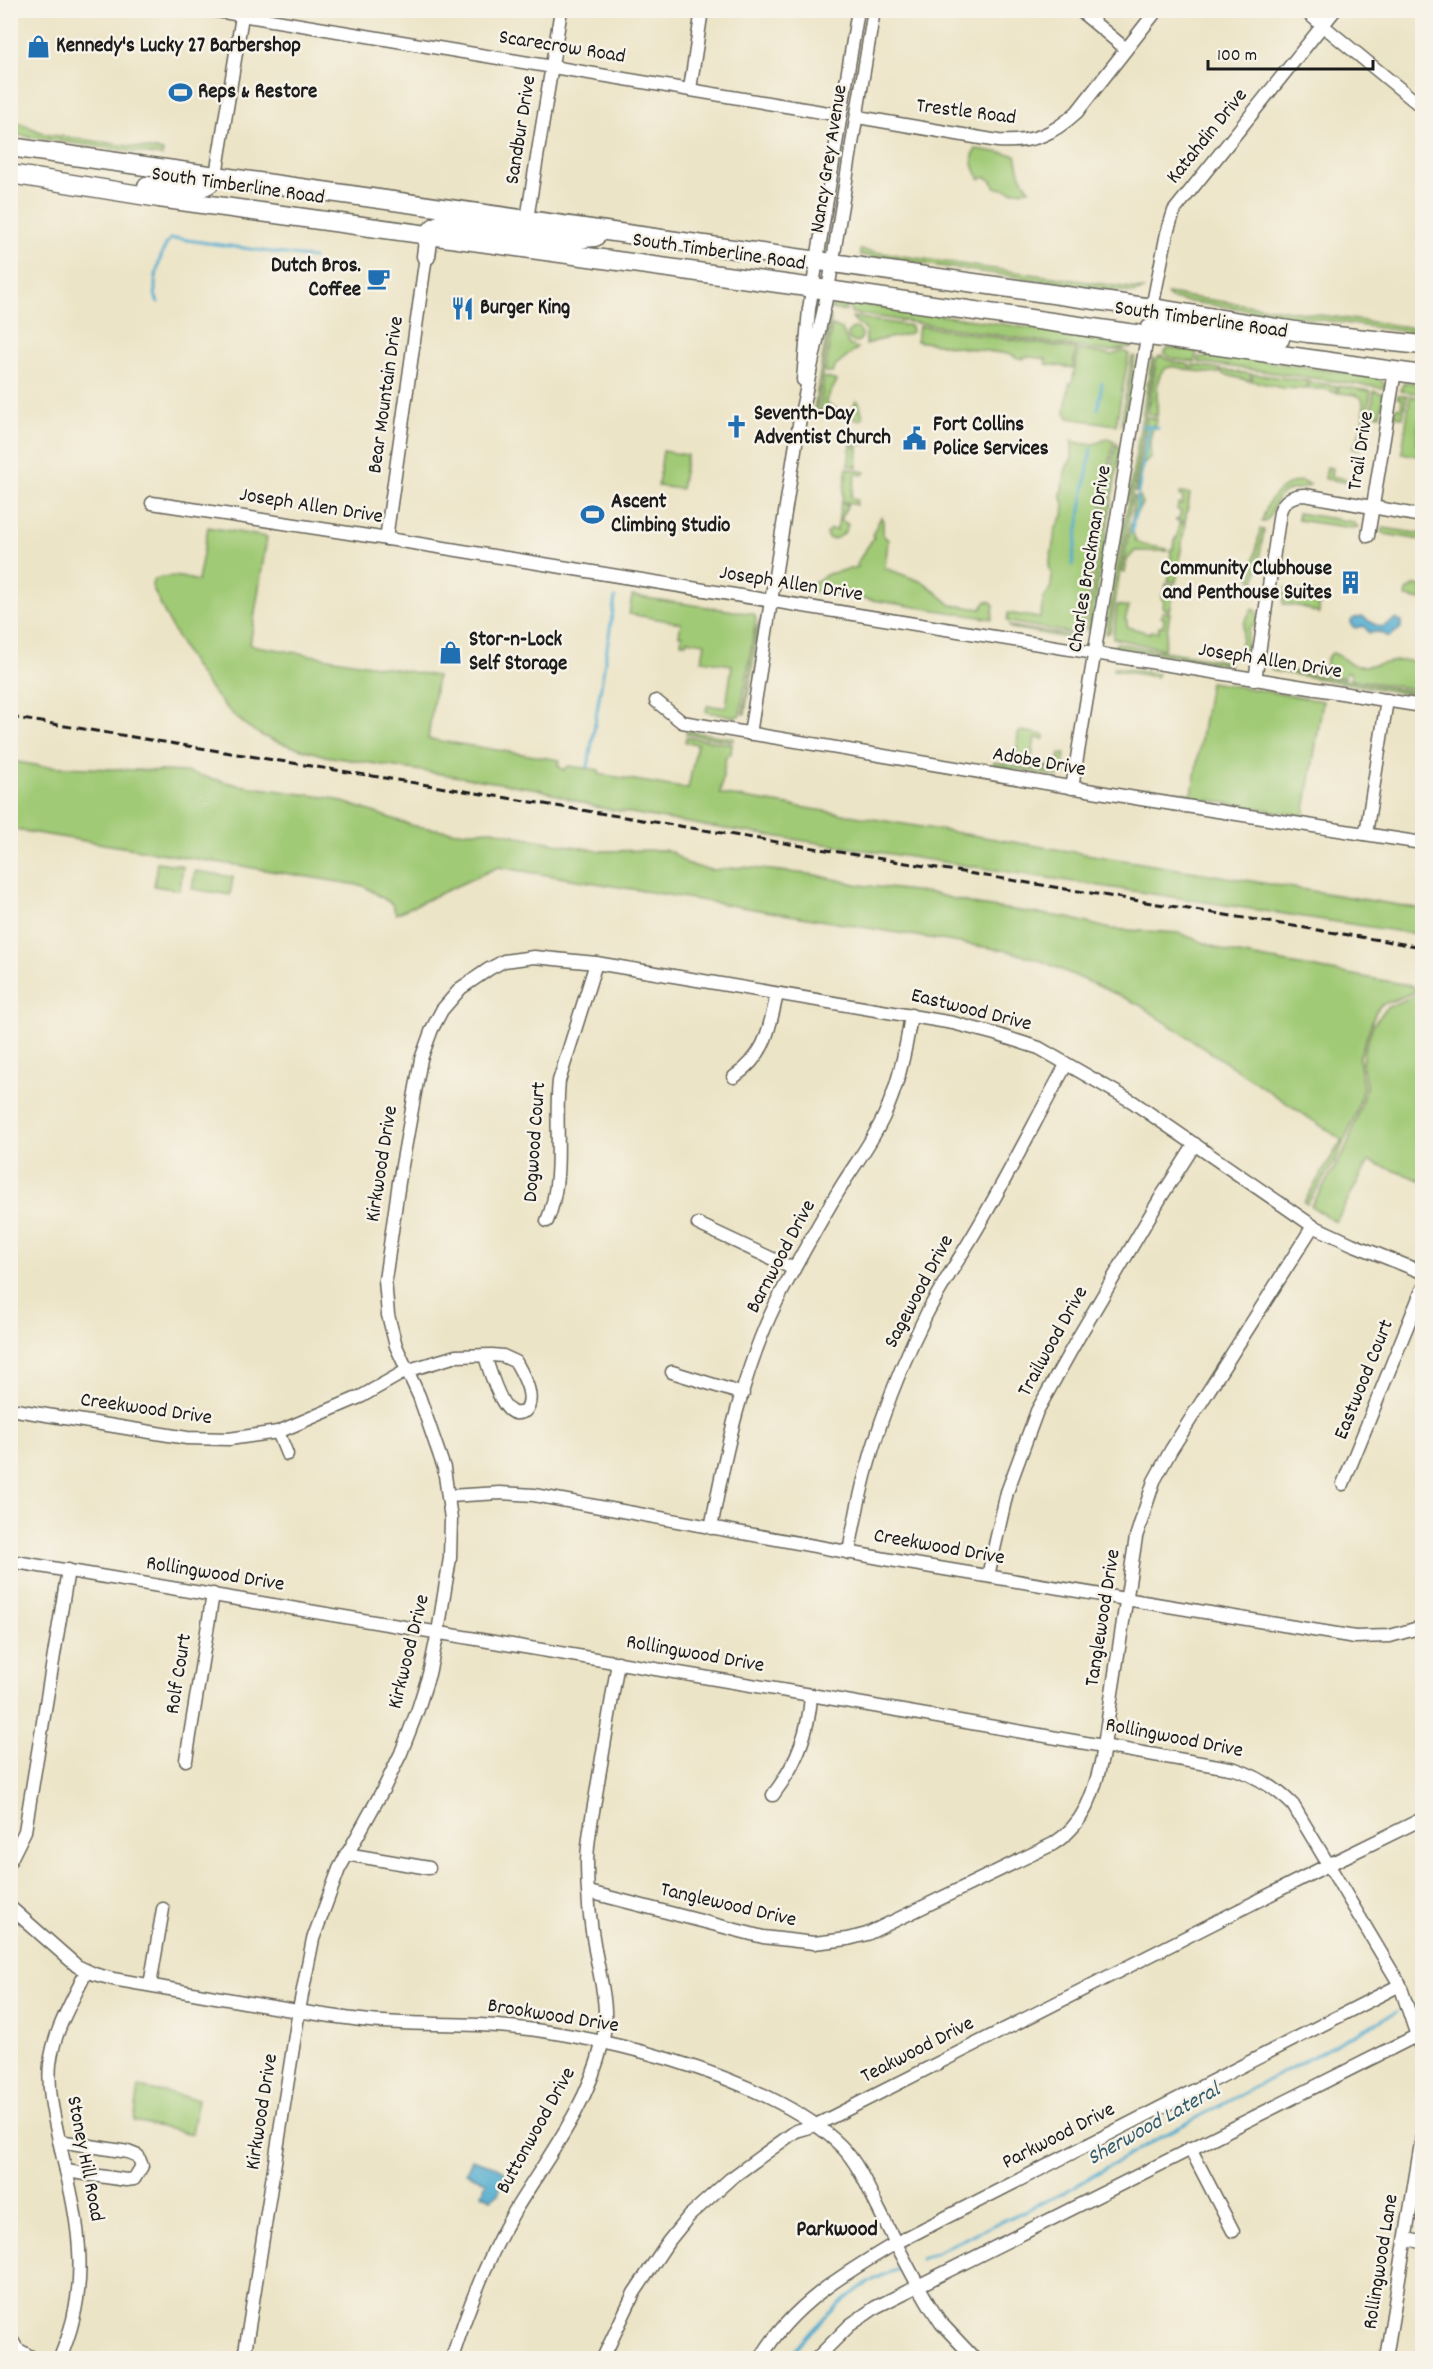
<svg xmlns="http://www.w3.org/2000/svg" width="1433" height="2369" viewBox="0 0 1433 2369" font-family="Dekko,sans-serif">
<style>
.green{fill:#a1ca76;stroke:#5e7349;stroke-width:1.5}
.water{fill:#50abce;stroke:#366475;stroke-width:1.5}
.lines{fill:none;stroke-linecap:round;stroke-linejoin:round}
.stream{stroke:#50abce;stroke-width:3}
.street-casing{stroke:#656258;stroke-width:15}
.primary-casing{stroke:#656258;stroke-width:21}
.street{stroke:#fff;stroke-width:12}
.primary{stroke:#fff;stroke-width:18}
.rail{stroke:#1c1c1c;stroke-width:3;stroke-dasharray:9 4.5;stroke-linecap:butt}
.labels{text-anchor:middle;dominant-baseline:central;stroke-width:5;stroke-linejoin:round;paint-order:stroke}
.poi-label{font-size:21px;font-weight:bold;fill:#1c1c1c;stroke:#f7f3e8;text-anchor:start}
.street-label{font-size:21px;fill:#1c1c1c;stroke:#f7f3e8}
.water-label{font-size:22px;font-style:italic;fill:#335c6c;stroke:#f7f3e8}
.neighbourhood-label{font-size:22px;font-weight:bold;fill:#1c1c1c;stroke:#f7f3e8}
</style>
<rect width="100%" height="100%" fill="#f7f3e8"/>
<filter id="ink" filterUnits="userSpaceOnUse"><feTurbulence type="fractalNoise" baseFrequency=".0167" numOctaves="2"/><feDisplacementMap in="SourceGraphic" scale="12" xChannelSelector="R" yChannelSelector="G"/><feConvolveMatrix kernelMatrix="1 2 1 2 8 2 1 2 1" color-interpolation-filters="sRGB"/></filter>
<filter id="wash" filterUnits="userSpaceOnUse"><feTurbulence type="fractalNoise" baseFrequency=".008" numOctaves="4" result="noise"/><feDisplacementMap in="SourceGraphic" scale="24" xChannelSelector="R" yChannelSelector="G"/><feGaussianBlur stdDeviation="1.35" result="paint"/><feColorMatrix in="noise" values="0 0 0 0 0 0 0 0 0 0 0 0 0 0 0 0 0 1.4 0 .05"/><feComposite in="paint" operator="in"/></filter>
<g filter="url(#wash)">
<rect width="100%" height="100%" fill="#ece4c6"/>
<g class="green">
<polygon points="11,122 23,124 45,134 163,151 162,156 11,134"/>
<path d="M976,149L1016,155L1020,173L1029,190L1012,191L994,187C993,180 987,175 980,179C974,170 969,159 976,149Z"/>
<polygon points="860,250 1144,290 1132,293 881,258 860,255"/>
<polygon points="1167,294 1422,329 1422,334 1191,302 1172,299"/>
<polygon points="838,302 847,302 846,311 830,309"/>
<polygon points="853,303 1128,342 1133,347 1111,351 1097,350 852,313 850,310"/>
<polygon points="829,317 831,318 816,412 814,410"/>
<path d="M852,317L911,326L912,332C904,338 879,337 866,345V331C862,324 855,324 852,317Z"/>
<polygon points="832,326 842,329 849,345 858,348 836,366 832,373 825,372"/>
<polygon points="919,326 1076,349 1073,368 1046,364 1046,359 1024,356 1024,359 1014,357 1014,355 917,341"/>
<circle cx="855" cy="335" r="7"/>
<polygon points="1169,348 1197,352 1195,362 1173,359 1164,353"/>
<polygon points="1078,350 1112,355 1123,351 1129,354 1116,425 1069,418 1065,412 1069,384 1072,384"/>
<polygon points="1208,353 1377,377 1381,379 1385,387 1382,388 1198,362 1199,357 1207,358"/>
<polygon points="1135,356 1125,419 1121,424 1132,357"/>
<path d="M1162,356L1173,362L1190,365V370C1184,369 1176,366 1170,367C1151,370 1159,404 1157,416L1148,414L1156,362L1158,357Z"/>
<polygon points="1152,357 1154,361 1110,632 1106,634"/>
<polygon points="1193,365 1220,369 1220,373 1204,373 1192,370"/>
<polygon points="1222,370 1251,374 1250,381 1222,374"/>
<polygon points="1253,374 1307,381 1306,389 1282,388 1252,381"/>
<polygon points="824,377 837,381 825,403 837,409 836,413 832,415 819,413"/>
<polygon points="1309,382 1337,386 1336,393 1324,389 1308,389"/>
<polygon points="1407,382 1422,385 1422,394 1400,391 1403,384"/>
<path d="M1339,386L1371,391L1361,449L1352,448C1359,442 1368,406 1361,398C1356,393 1344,394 1338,393Z"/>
<polygon points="1374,391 1384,394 1380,415 1371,413"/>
<polygon points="1398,395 1407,396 1403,417 1394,416 1396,408 1401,408 1402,399 1397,398"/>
<polygon points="1410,396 1422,398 1422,412 1419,420 1417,444 1422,445 1422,457 1402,453"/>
<polygon points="856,400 859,402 863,417 861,420 852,418 850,414"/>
<path d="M1147,417L1157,419C1151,433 1148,440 1151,457L1142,466L1137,493L1135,492Z"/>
<polygon points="846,433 862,436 866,444 858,445 851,443 852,438 844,435"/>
<path d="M1105,439L1113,440V444L1082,632L1077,634L1009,622L1007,621L1008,613L1040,618L1044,598L1051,587L1052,575L1049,566L1056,528L1063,516L1064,504L1061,495L1066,468L1072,458V441C1083,445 1095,446 1105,439Z"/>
<polygon points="1116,442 1120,450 1090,632 1086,629"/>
<polygon points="851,445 858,448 857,467 848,465"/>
<polygon points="663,451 687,455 681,489 658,486"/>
<polygon points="1327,467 1332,468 1331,476 1352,480 1354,471 1358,472 1356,484 1325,479"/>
<polygon points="847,468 865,472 863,475 856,474 851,498 857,500 856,505 842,501"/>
<path d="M1300,481L1310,485C1302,491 1291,487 1282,494C1272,501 1274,514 1265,522H1262C1266,501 1278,485 1300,481Z"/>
<polygon points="1180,493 1190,494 1185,522 1175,520 1179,519 1181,511 1177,510 1178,504 1182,505 1183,497 1180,496"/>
<polygon points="1140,496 1142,504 1132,521 1134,497"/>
<path d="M841,503L848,504L840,520L848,524C847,532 839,539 831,539L828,538L827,533L830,529L837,530Z"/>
<polygon points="1298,513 1353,522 1358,527 1352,528 1298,520"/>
<polygon points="881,517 883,521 883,535 888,540 885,568 925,583 951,605 981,609 986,601 991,602 994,605 992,619 803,589 828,574 858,567 857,563 874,537 872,535"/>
<path d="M1133,523C1130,550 1147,544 1167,549V551H1135L1127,560L1125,573L1122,572L1130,524Z"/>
<polygon points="1179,523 1185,524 1176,582 1168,581 1172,567 1169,567 1171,554 1170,550 1173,549 1175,538 1177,538"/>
<path d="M208,527L267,537L250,645L437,676L428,739L560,760L558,765L563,770L569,766L599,770V774L688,789L697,744L685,742L686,737L732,744L731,754L726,757L720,794L1422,909V935L700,825L596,807L538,789L325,756C305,749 282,745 263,736C212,710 174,636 152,586L153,580C168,573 182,577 198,581Z"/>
<polygon points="1383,528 1422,534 1422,540 1385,534 1381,532"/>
<polygon points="1260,529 1264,530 1255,583 1251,578"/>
<polygon points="1166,584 1175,585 1170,611 1163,608 1164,600 1162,600 1163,593 1165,593"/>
<polygon points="1415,585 1422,586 1422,600 1406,597 1407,591"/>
<polygon points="1285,588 1327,595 1326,601 1319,605 1319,614 1303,607 1283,604"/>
<polygon points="632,596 754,614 756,619 740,715 736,717 706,712 707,706 726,707 732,665 702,660 705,643 687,640 686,643 681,643 682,636 679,635 681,623 629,614"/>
<polygon points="1117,605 1129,607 1125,620 1127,621 1127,627 1150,633 1151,631 1158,632 1159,626 1163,626 1164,618 1161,617 1162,612 1170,613 1164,649 1113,638"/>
<polygon points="1252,609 1256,611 1259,623 1249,628 1245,652 1240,651 1244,623"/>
<polygon points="761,619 745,714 743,714 756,630"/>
<polygon points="1008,626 1074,636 1077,640 1012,628"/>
<polygon points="1117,643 1156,650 1155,653 1118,648 1114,646"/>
<polygon points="1158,650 1229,662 1229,665 1157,653"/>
<path d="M1332,653C1342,654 1348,667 1361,666C1380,666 1399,657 1417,662L1422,670V690L1350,679L1351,673L1346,672L1345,678L1324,674L1327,658Z"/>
<polygon points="1114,667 1158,674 1156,677 1113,670"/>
<polygon points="1273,668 1422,693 1422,696 1274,671 1271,670"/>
<polygon points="1210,682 1323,701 1304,816 1147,790 1147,787 1192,794"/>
<polygon points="687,731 734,738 733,741 686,734"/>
<polygon points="1022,731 1045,735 1044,739 1035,738 1031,763 1051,767 1052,762 1059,761 1060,753 1065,753 1063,768 1058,770 1028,765 1028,762 1016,759 1018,733"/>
<polygon points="11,761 41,766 186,772 238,785 331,798 414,826 457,832 493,830 525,838 600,851 665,850 673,853 688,864 701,868 712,870 743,867 816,875 860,885 931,893 977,905 1069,918 1110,929 1179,933 1228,952 1413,986 1415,990 1413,993 1381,1005 1376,1011 1359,1057 1363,1088 1356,1113 1336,1160 1307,1204 1304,1202 1342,1140 1138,1004 1042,961 1008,951 498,867 396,914 392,904 364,886 11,829"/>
<polygon points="994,762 1053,772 1067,772 1062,775 1055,776 994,766"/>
<polygon points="157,862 183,866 180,890 154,886"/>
<polygon points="195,871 233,877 230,895 192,889"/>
<polygon points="1422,988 1422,1181 1369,1161 1336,1222 1311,1206 1345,1151 1358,1114 1366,1087 1362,1063 1364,1050 1373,1025 1387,1007 1414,996"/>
<polygon points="139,2087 198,2099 192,2134 134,2121"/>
</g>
<g class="water">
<polygon points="1363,617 1374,624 1382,627 1396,619 1401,622 1401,628 1389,637 1378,632 1369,633 1364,626 1355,628 1351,625 1351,621 1354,618"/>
<polygon points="472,2159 497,2167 506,2173 498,2194 491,2199 482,2194 486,2182 466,2173"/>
</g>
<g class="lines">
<g class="stream">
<path d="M158,302C150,289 160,251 170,239H180L313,258"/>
<polyline points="1098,409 1102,383"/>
<polyline points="1141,426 1142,426"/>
<polyline points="1146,426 1158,428"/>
<polyline points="1138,493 1149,427"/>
<polyline points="1133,521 1138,507 1137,497"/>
<polyline points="1132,533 1133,523"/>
<polyline points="1072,565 1091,449"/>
<polyline points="588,767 615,598"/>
<polyline points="921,2259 1063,2193 1155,2140 1397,2012"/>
<path d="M789,2358C816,2325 855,2282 897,2270"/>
</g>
</g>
</g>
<g filter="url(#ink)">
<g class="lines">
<defs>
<g id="street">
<polyline points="211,10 840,115"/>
<polyline points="1079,10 1126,49"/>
<polyline points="1304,10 1422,107"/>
<polyline points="690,89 702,10"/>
<path d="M858,117L998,141C1033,143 1052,135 1077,112L1157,10"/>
<polyline points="216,175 243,10"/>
<polyline points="527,219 561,10"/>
<polyline points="1152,308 1167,233 1174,211 1335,10"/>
<polyline points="803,380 809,309 858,10"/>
<polyline points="152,503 401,541 1422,706"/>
<polyline points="1368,536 1395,371"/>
<polyline points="386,539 426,256"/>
<path d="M1255,680L1280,512C1283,500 1293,495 1305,495L1422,516"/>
<polyline points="656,701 682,722 1141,799 1422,843"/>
<polyline points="750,734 800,418 828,290 874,10"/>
<polyline points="1072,788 1147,337"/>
<polyline points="1366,834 1387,700"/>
<path d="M734,1077C766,1055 769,1030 777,994"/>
<path d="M547,1221C565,1178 554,1127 559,1081L596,963"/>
<polyline points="698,1224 794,1269"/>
<polyline points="672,1372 743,1394"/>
<path d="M10,1409L187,1438L229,1439L278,1432L362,1396L406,1371L456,1356L492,1355L503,1356L516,1362C523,1375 537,1398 525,1411C521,1413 516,1414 512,1412C500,1406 489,1369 485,1356"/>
<polyline points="278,1432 287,1454"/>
<polyline points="1343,1484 1422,1290"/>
<polyline points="449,1496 500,1493 534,1495 902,1562 1355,1637 1390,1636 1422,1627"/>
<path d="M711,1528C725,1454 743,1369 777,1301C798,1261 820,1221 844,1182C858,1160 873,1140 884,1116C899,1084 906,1050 911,1015"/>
<path d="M849,1553C862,1469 888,1391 926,1315C944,1280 967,1248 986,1213C1014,1164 1039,1114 1066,1065"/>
<path d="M10,1561L811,1695L1235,1769C1259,1777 1276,1788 1293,1805L1400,1985L1422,2051"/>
<polyline points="988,1576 1007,1492 1037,1411 1078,1338 1161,1197 1195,1144"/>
<polyline points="186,1760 213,1594"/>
<path d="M773,1795C796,1765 809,1733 811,1695"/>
<polyline points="346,1854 429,1868"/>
<polyline points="10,1861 25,1831 68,1570"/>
<path d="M589,1892L763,1937L814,1943L848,1939L867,1934L1053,1844C1085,1824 1094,1793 1102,1758L1136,1537L1154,1481L1171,1450L1313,1226"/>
<path d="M10,1907L77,1966L94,1974L113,1979C196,1993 278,2010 361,2020C400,2025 439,2023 479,2025C579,2028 769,2074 841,2146C857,2162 867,2185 877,2206C894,2240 911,2274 930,2306L941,2323L974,2358"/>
<polyline points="150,1985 163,1909"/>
<polyline points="59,2141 128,2152 138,2156 142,2166 134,2179 126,2180 66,2171"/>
<polyline points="1190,2148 1233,2231"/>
<polyline points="1406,2239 1422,2242"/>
<polyline points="10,2337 17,2349 33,2358"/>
<path d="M60,2358C91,2287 80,2227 62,2154C56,2125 47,2094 50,2064C54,2030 72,2002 86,1972"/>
<polyline points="244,2358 299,2010 313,1939 339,1869 385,1786 401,1753 418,1709 429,1674 438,1632 450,1558 451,1519 444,1468 419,1396 396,1346 388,1315 385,1280 399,1182 421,1059 432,1029 442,1010 461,988 489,969 504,961 534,957 596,963 953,1023 995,1034 1039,1048 1133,1102 1313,1226 1352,1244 1422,1272"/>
<path d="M452,2358C468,2308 487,2258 514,2212C546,2159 588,2106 602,2044C610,2011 601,1982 595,1950C590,1922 587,1893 587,1864C587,1839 593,1813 597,1788C604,1746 611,1704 618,1662"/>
<polyline points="603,2358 634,2293 668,2242 689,2216 730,2179 796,2131 816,2125 834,2116 1328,1865 1422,1819"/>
<path d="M761,2358C791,2305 845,2273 896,2243L1400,1985"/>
<polyline points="817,2358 850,2325 876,2307 1418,2035"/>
<polyline points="1386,2358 1422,2137"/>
</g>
<g id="primary">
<polyline points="10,147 1152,308 1308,333 1422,345"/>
<polyline points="10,174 159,198 821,289 1422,375"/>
<path d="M147,186C167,187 206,197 216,175"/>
<path d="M426,256C429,238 426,225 448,223L561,240L595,237"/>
<polyline points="1148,334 1150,329 1158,326 1280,339"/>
</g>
</defs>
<use href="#street" class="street-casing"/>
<use href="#primary" class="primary-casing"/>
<use href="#street" class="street"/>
<use href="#primary" class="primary"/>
<polyline class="rail" points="10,717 1422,947"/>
</g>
</g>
<defs>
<symbol id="shop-bare" viewBox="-9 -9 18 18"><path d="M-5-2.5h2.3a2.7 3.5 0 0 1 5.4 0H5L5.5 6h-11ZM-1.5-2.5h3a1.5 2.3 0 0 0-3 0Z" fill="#1f6fb2" stroke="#f7f3e8" stroke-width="2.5" paint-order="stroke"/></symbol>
<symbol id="stadium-bare" viewBox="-9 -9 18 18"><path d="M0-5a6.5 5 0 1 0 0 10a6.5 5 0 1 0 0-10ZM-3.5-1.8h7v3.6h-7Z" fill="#1f6fb2" stroke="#f7f3e8" stroke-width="2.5" paint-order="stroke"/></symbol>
<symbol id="cafe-bare" viewBox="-9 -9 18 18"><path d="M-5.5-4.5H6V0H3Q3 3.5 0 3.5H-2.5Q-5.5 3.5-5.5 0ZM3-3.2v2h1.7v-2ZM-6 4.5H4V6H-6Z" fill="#1f6fb2" stroke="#f7f3e8" stroke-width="2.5" paint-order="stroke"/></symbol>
<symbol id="restaurant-bare" viewBox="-9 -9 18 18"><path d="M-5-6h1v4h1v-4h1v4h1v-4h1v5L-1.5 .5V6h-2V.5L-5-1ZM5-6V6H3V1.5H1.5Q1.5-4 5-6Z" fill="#1f6fb2" stroke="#f7f3e8" stroke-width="2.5" paint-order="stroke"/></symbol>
<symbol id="church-bare" viewBox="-9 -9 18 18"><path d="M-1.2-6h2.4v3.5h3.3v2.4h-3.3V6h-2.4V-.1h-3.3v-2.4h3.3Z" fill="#1f6fb2" stroke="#f7f3e8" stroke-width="2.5" paint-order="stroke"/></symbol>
<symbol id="civic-bare" viewBox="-9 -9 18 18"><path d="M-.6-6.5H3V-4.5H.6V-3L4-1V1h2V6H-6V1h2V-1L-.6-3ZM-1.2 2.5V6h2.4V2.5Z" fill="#1f6fb2" stroke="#f7f3e8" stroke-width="2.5" paint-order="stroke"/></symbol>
<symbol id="building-bare" viewBox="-9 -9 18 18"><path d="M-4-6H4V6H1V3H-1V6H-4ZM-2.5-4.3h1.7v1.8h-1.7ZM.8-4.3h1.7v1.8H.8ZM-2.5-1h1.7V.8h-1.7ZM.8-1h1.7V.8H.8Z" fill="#1f6fb2" stroke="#f7f3e8" stroke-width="2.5" paint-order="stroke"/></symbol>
</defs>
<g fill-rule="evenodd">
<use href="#shop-bare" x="22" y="30" width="33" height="33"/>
<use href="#stadium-bare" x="164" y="76" width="33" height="33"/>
<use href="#cafe-bare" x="362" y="262" width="33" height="33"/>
<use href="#restaurant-bare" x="446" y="292" width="33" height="33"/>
<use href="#church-bare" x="720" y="410" width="33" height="33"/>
<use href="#civic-bare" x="898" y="422" width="33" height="33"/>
<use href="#stadium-bare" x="576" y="498" width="33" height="33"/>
<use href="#building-bare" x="1334" y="566" width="33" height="33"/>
<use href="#shop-bare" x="434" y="636" width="33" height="33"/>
</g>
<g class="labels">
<g class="poi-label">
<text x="56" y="47">Kennedy's Lucky 27 Barbershop</text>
<text x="198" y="93">Reps &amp; Restore</text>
<text x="361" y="267" text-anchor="end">Dutch Bros.<tspan x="361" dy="24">Coffee</tspan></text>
<text x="480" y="309">Burger King</text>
<text x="754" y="415">Seventh-Day<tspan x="754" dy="24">Adventist Church</tspan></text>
<text x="933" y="426">Fort Collins<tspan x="933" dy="24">Police Services</tspan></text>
<text x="611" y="503">Ascent<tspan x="611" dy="24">Climbing Studio</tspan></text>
<text x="1332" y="570" text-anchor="end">Community Clubhouse<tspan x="1332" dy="24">and Penthouse Suites</tspan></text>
<text x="469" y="641">Stor-n-Lock<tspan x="469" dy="24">Self Storage</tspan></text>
</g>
<g class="street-label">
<text transform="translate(562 48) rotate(9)">Scarecrow Road</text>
<text transform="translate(966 113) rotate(7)">Trestle Road</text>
<text transform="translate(522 130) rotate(-81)">Sandbur Drive</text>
<text transform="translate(1208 137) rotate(-51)">Katahdin Drive</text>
<text transform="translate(830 159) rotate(-81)">Nancy Grey Avenue</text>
<text transform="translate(238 187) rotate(8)">South Timberline Road</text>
<text transform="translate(719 253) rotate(8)">South Timberline Road</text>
<text transform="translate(1201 321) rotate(8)">South Timberline Road</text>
<text transform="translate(387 395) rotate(-82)">Bear Mountain Drive</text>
<text transform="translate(1362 451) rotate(-81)">Trail Drive</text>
<text transform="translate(311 507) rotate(9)">Joseph Allen Drive</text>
<text transform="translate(1091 559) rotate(-81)">Charles Brockman Drive</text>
<text transform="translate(791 585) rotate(9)">Joseph Allen Drive</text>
<text transform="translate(1270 662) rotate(9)">Joseph Allen Drive</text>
<text transform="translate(1039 763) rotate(10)">Adobe Drive</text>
<text transform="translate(971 1011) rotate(14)">Eastwood Drive</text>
<text transform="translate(536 1142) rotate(-86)">Dogwood Court</text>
<text transform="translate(383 1164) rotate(-81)">Kirkwood Drive</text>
<text transform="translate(782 1257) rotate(-62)">Barnwood Drive</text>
<text transform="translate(920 1292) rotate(-62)">Sagewood Drive</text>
<text transform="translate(1054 1342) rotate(-61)">Trailwood Drive</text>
<text transform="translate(1365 1380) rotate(-68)">Eastwood Court</text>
<text transform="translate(146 1410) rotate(8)">Creekwood Drive</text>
<text transform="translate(939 1548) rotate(10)">Creekwood Drive</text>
<text transform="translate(215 1575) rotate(9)">Rollingwood Drive</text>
<text transform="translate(1104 1618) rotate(-81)">Tanglewood Drive</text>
<text transform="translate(410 1652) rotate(-76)">Kirkwood Drive</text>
<text transform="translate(695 1655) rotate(10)">Rollingwood Drive</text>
<text transform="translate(180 1674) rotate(-81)">Rolf Court</text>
<text transform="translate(1174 1739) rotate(11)">Rollingwood Drive</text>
<text transform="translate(728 1906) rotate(13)">Tanglewood Drive</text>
<text transform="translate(553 2017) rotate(9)">Brookwood Drive</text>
<text transform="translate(918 2051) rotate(-27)">Teakwood Drive</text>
<text transform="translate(263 2112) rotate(-81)">Kirkwood Drive</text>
<text transform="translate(537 2131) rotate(-61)">Buttonwood Drive</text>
<text transform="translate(1059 2137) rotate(-27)">Parkwood Drive</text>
<text transform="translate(84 2159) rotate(79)">Stoney Hill Road</text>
<text transform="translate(1382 2262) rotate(-81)">Rollingwood Lane</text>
</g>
<g class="water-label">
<text transform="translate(1154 2125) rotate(-29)">Sherwood Lateral</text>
</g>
<g class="neighbourhood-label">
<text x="837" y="2230">Parkwood</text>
</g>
</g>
<rect width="1433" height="2369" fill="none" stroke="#f7f3e8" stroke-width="36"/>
<path d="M1208 60v9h165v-9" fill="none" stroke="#1c1c1c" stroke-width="3"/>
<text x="1217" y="60" font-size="18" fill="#1c1c1c" stroke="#f7f3e8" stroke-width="4.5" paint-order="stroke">100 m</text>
</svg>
